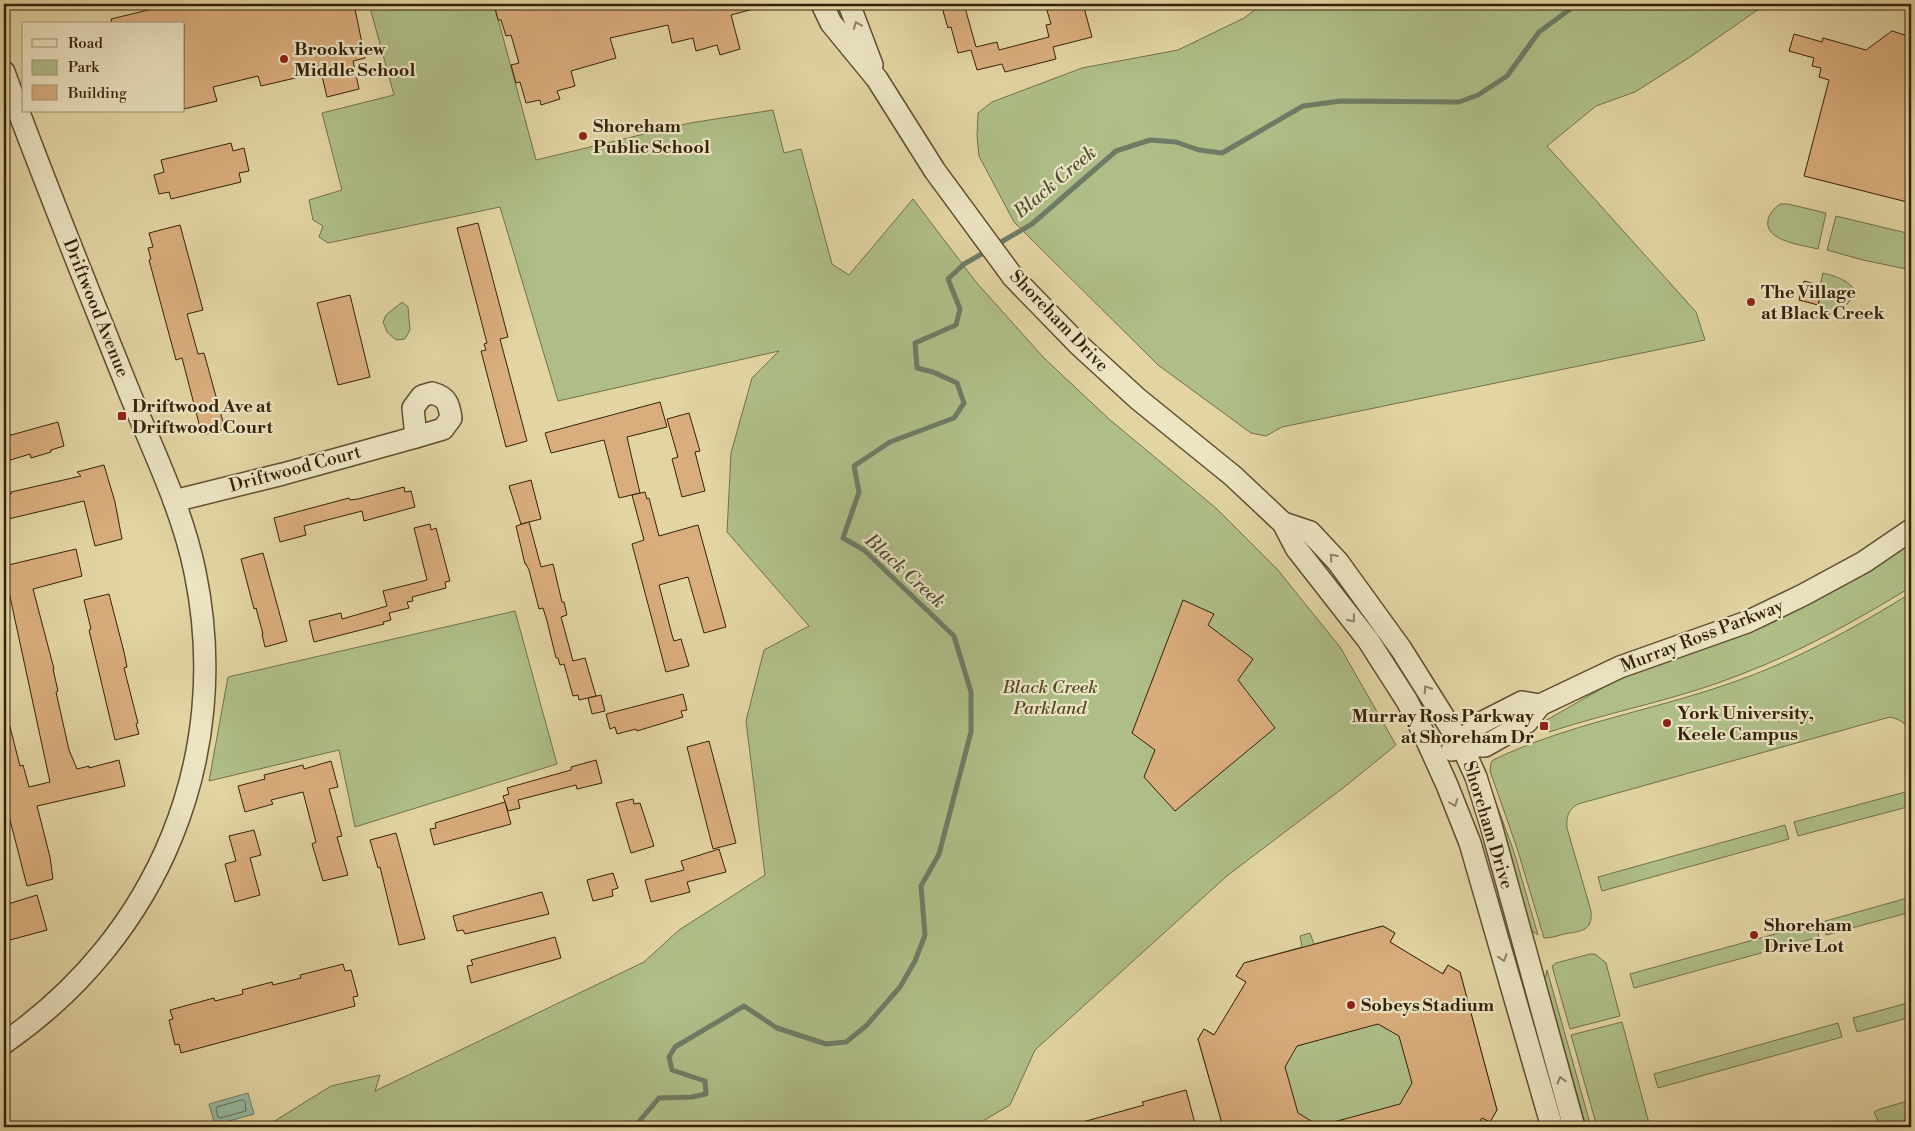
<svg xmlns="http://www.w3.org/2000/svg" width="1915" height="1131" viewBox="0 0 1915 1131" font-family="'Libre Bodoni',serif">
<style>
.green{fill:#afbe88;stroke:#72704a}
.water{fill:#95b9a3;stroke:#6e7c66}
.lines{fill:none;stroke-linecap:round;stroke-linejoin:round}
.shore{stroke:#646d57;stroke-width:1}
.stream{stroke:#6e7c66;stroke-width:5}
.building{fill:#daad7c;stroke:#34210b}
.minor-casing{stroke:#604e31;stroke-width:24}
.minor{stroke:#ece4c3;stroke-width:21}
.oneway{stroke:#908267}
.poi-dot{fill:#8f2418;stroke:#ece4c3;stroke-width:2}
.labels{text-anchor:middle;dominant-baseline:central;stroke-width:4.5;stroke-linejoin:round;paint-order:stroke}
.poi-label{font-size:18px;font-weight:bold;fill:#34210b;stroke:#ece4c3;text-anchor:start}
.street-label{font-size:18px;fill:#34210b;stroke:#ece4c3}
.park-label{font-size:18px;font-style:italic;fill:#53482a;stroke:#ece4c3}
.water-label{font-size:19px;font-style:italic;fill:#514f39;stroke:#ece4c3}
</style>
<rect width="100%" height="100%" fill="#e2d5a2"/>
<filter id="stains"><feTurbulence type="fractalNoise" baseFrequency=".004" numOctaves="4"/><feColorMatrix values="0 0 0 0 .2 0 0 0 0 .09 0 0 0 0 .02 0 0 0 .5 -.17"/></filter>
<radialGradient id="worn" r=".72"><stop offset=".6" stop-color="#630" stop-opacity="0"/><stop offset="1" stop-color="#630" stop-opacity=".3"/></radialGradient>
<g class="green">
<polygon points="369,4 494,4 536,160 690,123 773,110 784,153 801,149 832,264 849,275 913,199 976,282 1044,358 1109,419 1217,509 1277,569 1340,647 1396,745 1347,785 1228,875 1035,1050 1010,1105 973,1127 265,1127 331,1086 380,1075 375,1091 644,962 679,930 765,875 746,721 764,650 809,626 727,532 731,453 752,378 779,351 558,401 500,207 328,243 319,237 323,226 313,220 309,200 342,190 322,113 394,95"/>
<polygon points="1263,4 1766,4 1690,57 1635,92 1596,106 1547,146 1696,312 1705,340 1282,427 1266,436 1251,433 1158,365 1014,222 979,156 977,136 978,113 992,102 1082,68 1178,50 1244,18"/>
<path d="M1780,204H1788L1826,213L1818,249C1806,246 1790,244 1779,238C1761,229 1767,213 1780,204Z"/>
<polygon points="1836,216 1911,234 1911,270 1863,260 1827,250"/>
<path d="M1823,273C1836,276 1868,286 1847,304C1841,309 1833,312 1826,316L1819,314L1818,305L1823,287L1820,286Z"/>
<polygon points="402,302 408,307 410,330 405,339 396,340 387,332 383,322 386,315"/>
<path d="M1911,543V587C1857,620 1802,651 1742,674C1680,699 1613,711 1549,732L1545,721L1620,678L1811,602L1853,580Z"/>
<path d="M1911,593V738C1908,725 1903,720 1890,717L1578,804C1568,810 1566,817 1567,828L1591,911C1593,932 1580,931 1564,934C1557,936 1551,938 1544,938L1517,848L1490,771L1491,763L1493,760C1568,724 1650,711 1728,684C1793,662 1853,629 1911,593Z"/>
<polygon points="515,611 557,764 355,827 339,750 209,781 228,677"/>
<polygon points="1484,770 1514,852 1538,935 1531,930"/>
<polygon points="1909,791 1911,806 1798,836 1794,822"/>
<polygon points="1785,825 1789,839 1602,891 1598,877"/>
<polygon points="1911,897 1911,912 1826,935 1822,922"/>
<polygon points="1815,923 1819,937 1634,988 1630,974"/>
<polygon points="1383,926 1395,933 1390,942 1442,974 1448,965 1460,972 1497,1110 1490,1122 1482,1118 1476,1127 1223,1127 1198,1039 1204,1029 1215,1035 1246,982 1236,976 1244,963 1302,947 1300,936 1310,933 1314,944"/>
<polygon points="1590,954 1595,954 1606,963 1620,1016 1570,1029 1552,966 1556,963"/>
<polygon points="1547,970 1591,1127 1586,1127 1545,980"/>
<polygon points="1911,1002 1911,1017 1857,1032 1853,1018"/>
<polygon points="1622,1022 1650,1127 1597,1127 1571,1035"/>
<polygon points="1838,1023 1842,1037 1658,1088 1654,1074"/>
<polygon points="1911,1100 1911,1127 1881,1127 1874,1112 1880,1109"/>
</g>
<polygon class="water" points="248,1093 254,1114 215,1125 209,1104"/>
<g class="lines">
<polygon class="shore" points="243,1100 245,1102 246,1111 220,1118 218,1117 216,1109 217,1107"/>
<g class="stream">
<polyline points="996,245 1032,224 1116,151 1150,140 1176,142 1199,150 1222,153 1303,106 1341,101 1459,102 1478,95 1507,76 1539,32 1577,4"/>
<polyline points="625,1127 636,1125 659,1098 692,1097 706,1094 705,1081 672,1070 669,1057 675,1047 744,1006 777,1028 826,1044 846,1042 866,1026 900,987 915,961 925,935 921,886 939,854 971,732 971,692 954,636 864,550 843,538 859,492 854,466 890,442 954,418 964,403 957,383 933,372 917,368 915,343 956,325 960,309 948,279 964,264 987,251"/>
</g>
</g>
<g class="building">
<polygon points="173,4 354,4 365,58 353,61 359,89 327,97 321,72 261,86 258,76 213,87 217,101 184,109 184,24 112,24 111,19"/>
<polygon points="494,4 756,4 757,8 731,15 740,49 720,55 717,45 696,51 693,38 672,43 668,25 610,38 616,58 571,71 575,86 557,91 560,99 541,105 540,100 526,103 520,82 516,83 511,65 519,63 511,35 506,36 501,20 498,20"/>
<polygon points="941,4 964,4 976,47 997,42 999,50 1049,37 1046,25 1051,24 1045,4 1083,4 1092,37 1053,47 1056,59 1005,72 1002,64 977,70 971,50 958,53 951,27 948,28"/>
<polygon points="1892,31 1905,35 1911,44 1911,203 1804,176 1829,80 1819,77 1821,68 1812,66 1814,58 1789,51 1794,34 1822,42 1823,38 1866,50"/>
<polygon points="231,143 233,151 244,148 249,171 239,173 241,182 171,199 169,192 159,194 154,175 164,172 161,160"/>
<polygon points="478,223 508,337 500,339 527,441 506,447 481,351 486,350 484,344 487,343 457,228"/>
<polygon points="180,225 203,310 187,314 198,354 204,353 225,429 202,435 182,358 176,360 149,260 151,259 148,248 153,247 149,233"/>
<polygon points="1804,281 1823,286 1818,305 1799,300"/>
<polygon points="350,295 370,377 338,385 317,303"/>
<polygon points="660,402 667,427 627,437 640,493 619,498 604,440 551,453 545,433"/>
<polygon points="689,413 700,451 695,452 705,491 682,497 672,459 678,457 667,419"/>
<polygon points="58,422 64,446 51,450 51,452 31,458 30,454 4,462 4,437"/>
<polygon points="104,465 115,502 122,539 95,546 84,501 4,520 4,496 11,494 11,492 81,476 77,472"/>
<polygon points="531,480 541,519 521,524 509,486"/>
<polygon points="404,487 405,492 411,491 415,507 364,521 362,511 304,526 306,535 280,542 274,518 349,498 350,500 358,499"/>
<polygon points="645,492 647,499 649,498 659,536 698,525 726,627 704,633 688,577 659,585 672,635 674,641 681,639 689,666 666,672 632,544 644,540 632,495"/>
<polygon points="529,522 541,567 553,564 562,602 564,602 567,615 561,617 573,661 585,658 596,696 579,700 578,695 573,696 564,664 560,665 558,658 556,658 547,621 543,608 539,609 529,570 526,564 525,564 516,526"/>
<polygon points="430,524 431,530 436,528 450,581 445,582 446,588 412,597 413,601 407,602 409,608 389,613 391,620 383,622 384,624 314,642 309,621 341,613 342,619 387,606 383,591 427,580 414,528"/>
<polygon points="76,549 82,576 33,589 54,669 53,669 58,691 56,692 69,750 77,769 89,766 89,768 119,760 125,786 37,806 50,857 53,879 27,886 9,816 6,816 4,807 4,720 8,719 20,766 23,765 29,787 50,782 9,592 4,593 4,566"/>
<polygon points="263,553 287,641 265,647 262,634 263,634 256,608 254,609 241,559"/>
<polygon points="109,594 124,652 127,667 124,668 138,723 136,724 139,734 115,740 89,630 91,629 84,600"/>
<polygon points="1183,600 1214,614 1208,625 1253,659 1238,680 1275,728 1175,811 1144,777 1155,750 1132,733"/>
<polygon points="683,694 687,710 681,711 683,717 637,731 636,729 617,734 615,727 610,729 606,714"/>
<polygon points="601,695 605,711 592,714 588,698"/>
<polygon points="709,741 736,843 713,849 687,747"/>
<polygon points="596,760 602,783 577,789 576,785 518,800 520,808 508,811 503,796 509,794 507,788 571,770 571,767"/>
<polygon points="331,761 338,787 329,789 342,836 337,837 348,875 323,881 312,844 316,842 303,792 271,800 273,804 245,812 238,786 265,779 264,775 303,765 304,769"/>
<polygon points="633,799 634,804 640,803 654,846 631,853 616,803"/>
<polygon points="505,802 511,824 434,845 430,829 436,828 435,823"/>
<polygon points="254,830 261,855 250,858 260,895 235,902 225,864 236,861 229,836"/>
<polygon points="396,833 425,939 399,945 380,867 378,868 370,840"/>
<polygon points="719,849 726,872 687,882 690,892 651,902 645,880 684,870 681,861"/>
<polygon points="613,873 618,888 612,890 613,896 593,901 587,880"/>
<polygon points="542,892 549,914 465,934 463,930 457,931 453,916"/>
<polygon points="37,895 47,930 10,940 9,938 4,940 4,912 10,910 8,904"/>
<polygon points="1383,926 1395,933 1390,942 1443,974 1448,965 1460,972 1497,1110 1490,1122 1482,1118 1476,1127 1331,1127 1330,1123 1400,1104 1412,1083 1399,1036 1378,1024 1297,1046 1285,1067 1298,1113 1321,1127 1223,1127 1198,1039 1204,1029 1214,1035 1246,982 1236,976 1244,963"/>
<polygon points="555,937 561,958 471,983 467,966 473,965 471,960"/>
<polygon points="343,964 345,971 351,970 358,996 353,997 355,1006 181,1053 179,1044 175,1045 169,1020 173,1019 170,1010 214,998 215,1001 243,994 242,990 272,982 273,985 301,978 300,975"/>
<polygon points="1186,1090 1196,1127 1079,1127 1079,1123 1144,1105 1142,1102"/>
</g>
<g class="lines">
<defs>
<g id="minor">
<polyline points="822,4 831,23 877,79 935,171 1013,277 1079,345 1138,399 1233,476 1283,523 1296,548 1368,640 1407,701 1423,732 1447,785 1470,843 1552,1127"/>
<polyline points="849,4 872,65"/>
<path d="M4,72C43,179 86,284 128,389C152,449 182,508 195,572C233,756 159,936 4,1043"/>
<path d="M432,393C447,397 449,404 451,418L443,429L416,437L413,408L422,396Z"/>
<polyline points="174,501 283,474 416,437"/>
<polyline points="1283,523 1310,532 1338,562 1401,649 1462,746 1476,777 1491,825 1574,1127"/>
<polyline points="1462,746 1475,726 1522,702 1540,705"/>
<polyline points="1452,750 1462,746 1485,746 1527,722 1540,705 1620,667 1747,622 1803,595 1864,562 1911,530"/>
</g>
</defs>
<use href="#minor" class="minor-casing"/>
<use href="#minor" class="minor"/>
</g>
<defs><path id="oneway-chevron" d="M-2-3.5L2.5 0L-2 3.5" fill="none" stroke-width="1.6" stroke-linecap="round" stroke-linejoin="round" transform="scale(1.25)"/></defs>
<g class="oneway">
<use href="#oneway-chevron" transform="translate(857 25) rotate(-112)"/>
<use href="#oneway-chevron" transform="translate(1333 557) rotate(-131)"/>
<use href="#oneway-chevron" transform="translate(1352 619) rotate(52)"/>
<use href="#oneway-chevron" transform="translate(1427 689) rotate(-122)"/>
<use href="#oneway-chevron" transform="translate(1454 803) rotate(69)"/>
<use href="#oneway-chevron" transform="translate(1503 958) rotate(74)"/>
<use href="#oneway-chevron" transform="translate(1561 1080) rotate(-106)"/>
</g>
<g class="poi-dot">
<circle cx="284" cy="59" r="5"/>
<circle cx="583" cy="136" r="5"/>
<circle cx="1751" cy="302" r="5"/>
<rect x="117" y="411" width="10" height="10" rx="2.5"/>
<circle cx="1667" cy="723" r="5"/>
<rect x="1539" y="721" width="10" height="10" rx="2.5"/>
<circle cx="1754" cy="935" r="5"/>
<circle cx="1351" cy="1005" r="5"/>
</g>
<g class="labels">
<g class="poi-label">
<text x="294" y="49">Brookview<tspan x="294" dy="21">Middle School</tspan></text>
<text x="593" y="126">Shoreham<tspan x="593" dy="21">Public School</tspan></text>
<text x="1761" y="292">The Village<tspan x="1761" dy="21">at Black Creek</tspan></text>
<text x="132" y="406">Driftwood Ave at<tspan x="132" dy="21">Driftwood Court</tspan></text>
<text x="1677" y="713">York University,<tspan x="1677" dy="21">Keele Campus</tspan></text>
<text x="1534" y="716" text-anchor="end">Murray Ross Parkway<tspan x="1534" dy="21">at Shoreham Dr</tspan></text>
<text x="1764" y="925">Shoreham<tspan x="1764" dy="21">Drive Lot</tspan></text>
<text x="1361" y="1005">Sobeys Stadium</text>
</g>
<g class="street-label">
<text transform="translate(96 308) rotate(68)">Driftwood Avenue</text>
<text transform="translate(1059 321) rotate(46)">Shoreham Drive</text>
<text transform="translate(295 469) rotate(-15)">Driftwood Court</text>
<text transform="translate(1702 636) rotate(-21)">Murray Ross Parkway</text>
<text transform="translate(1488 825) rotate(73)">Shoreham Drive</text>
</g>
<g class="park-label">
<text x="1050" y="687">Black Creek<tspan x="1050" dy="21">Parkland</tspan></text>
</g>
<g class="water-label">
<text transform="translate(1055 182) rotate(-40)">Black Creek</text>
<text transform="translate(905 571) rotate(42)">Black Creek</text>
</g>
</g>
<rect width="1915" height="1131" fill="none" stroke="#e2d5a2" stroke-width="20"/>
<rect x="5" y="5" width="1905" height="1121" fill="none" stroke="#34210b" stroke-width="2.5"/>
<rect x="10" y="10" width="1895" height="1111" fill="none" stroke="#34210b"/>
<rect x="22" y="22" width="162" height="90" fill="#ece4c3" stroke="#a29679"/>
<rect x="32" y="39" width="25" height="8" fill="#ece4c3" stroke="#a29679"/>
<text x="68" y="48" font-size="15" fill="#34210b">Road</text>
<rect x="32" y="60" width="25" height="15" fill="#afbe88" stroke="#a29679"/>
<text x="68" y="72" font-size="15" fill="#34210b">Park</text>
<rect x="32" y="85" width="25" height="15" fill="#daad7c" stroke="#a29679"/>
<text x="68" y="98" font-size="15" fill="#34210b">Building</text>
<rect width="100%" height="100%" filter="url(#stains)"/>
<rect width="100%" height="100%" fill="url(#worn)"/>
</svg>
